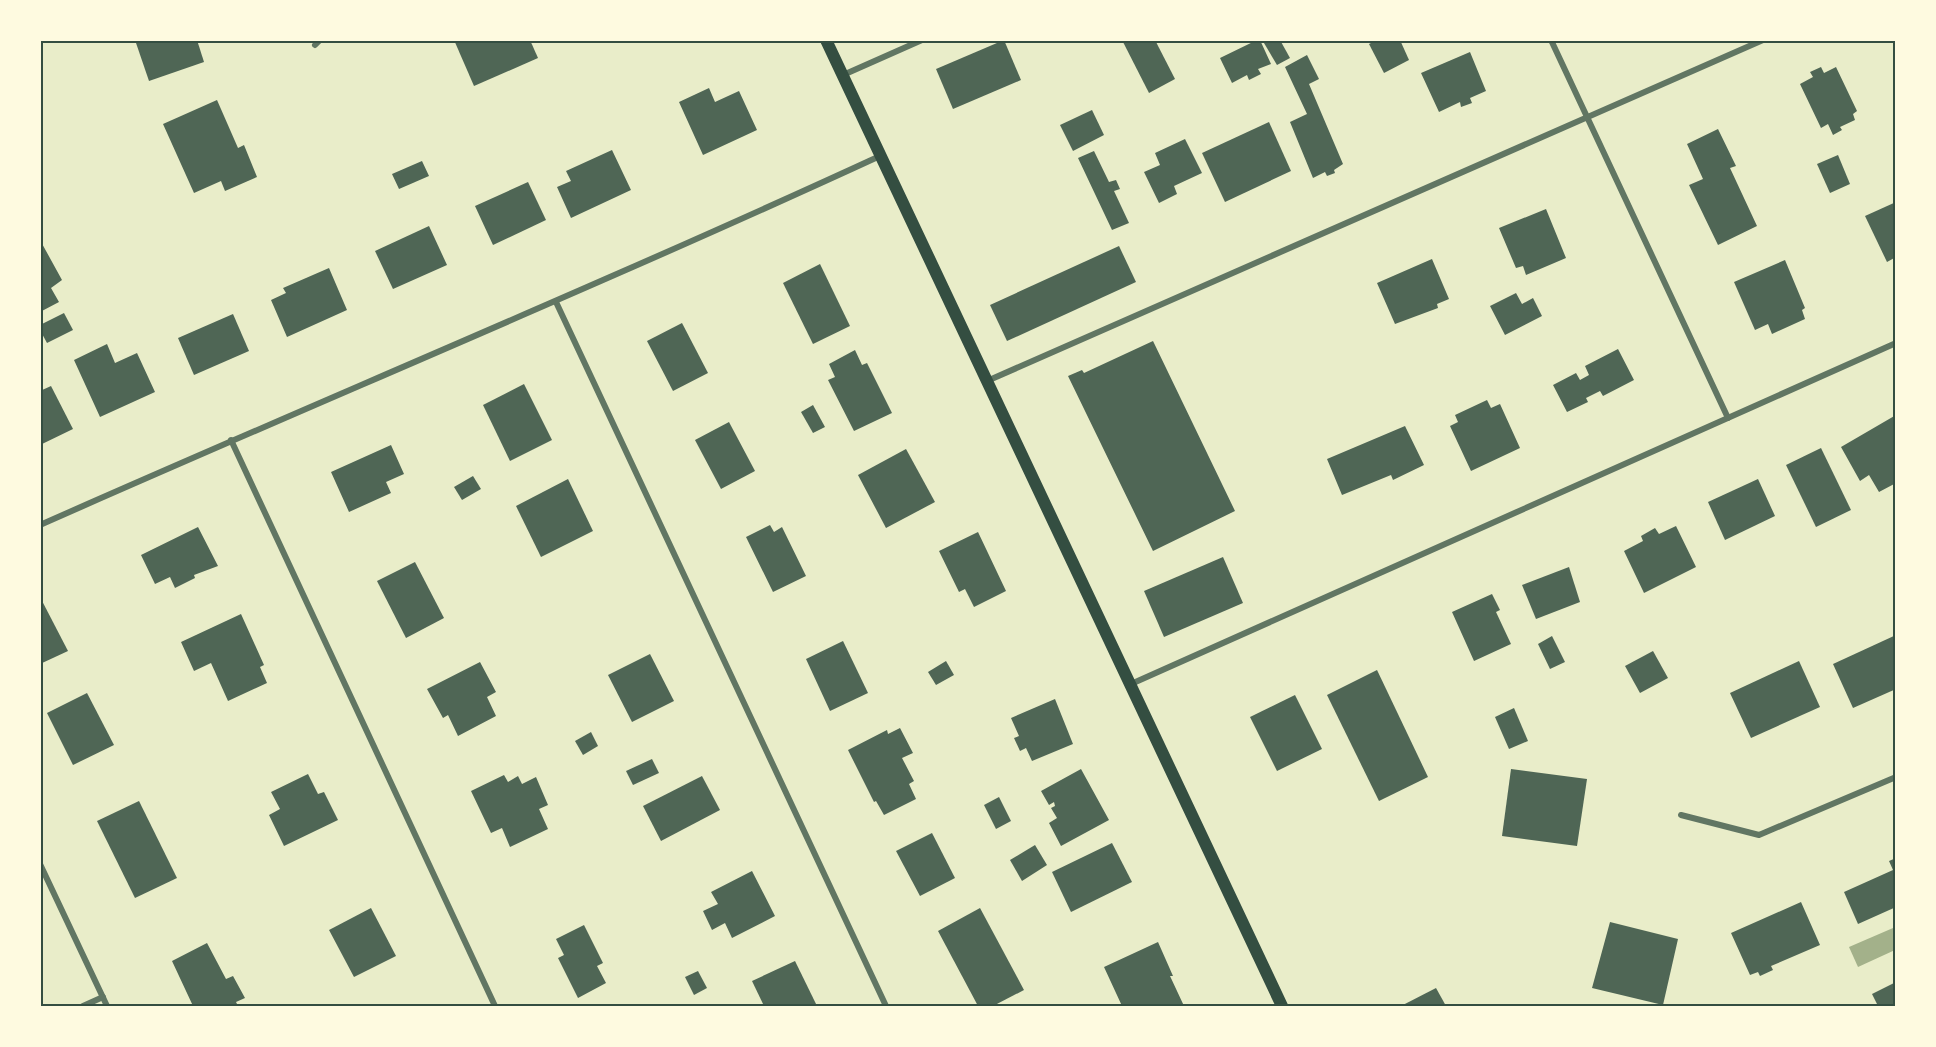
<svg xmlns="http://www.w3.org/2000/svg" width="1936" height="1047" viewBox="0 0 1936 1047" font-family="'PT Sans Narrow',sans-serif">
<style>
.water{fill:#a3b18a}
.building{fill:#4f6655}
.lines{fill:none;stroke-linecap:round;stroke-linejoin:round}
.minor{stroke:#617663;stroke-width:6}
.secondary{stroke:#344e41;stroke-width:12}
.neatline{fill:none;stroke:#344e41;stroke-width:2}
</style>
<rect width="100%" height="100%" fill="#e9edc9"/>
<polygon class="water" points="1893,928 1895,933 1895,950 1858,967 1849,947"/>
<g class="building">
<polygon points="135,40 197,40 204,62 149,81"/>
<polygon points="454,40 530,40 538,58 474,86"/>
<polygon points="1004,40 1021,80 953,109 936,69"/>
<polygon points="1122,40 1155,40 1175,79 1149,93"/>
<polygon points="1257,40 1260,40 1271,64 1258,69 1261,74 1249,80 1247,75 1232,83 1220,58"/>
<polygon points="1269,40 1280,40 1290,58 1277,65 1264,43"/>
<polygon points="1377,40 1400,40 1409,60 1384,73 1369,44"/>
<polygon points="1470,52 1486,91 1470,98 1472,103 1461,107 1460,102 1439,112 1421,73"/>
<polygon points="1307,55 1319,79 1309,84 1343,164 1334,170 1335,173 1327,176 1325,172 1313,178 1290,122 1307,114 1285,67"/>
<polygon points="1821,67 1824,73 1836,67 1857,111 1853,114 1855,120 1840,127 1842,130 1833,135 1828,124 1821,128 1800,84 1813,77 1810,72"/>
<polygon points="709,88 715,102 739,91 757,130 703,155 679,102"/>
<polygon points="217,100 238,148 244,145 257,177 225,191 221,181 194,193 163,124"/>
<polygon points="1092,110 1104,135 1073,151 1060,125"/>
<polygon points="1269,122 1291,171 1225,202 1202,153"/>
<polygon points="1718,129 1736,166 1730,168 1757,226 1718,245 1689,185 1703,179 1687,144"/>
<polygon points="1185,139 1202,173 1174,186 1177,194 1159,203 1144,172 1160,165 1155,153"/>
<polygon points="612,150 631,190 571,218 557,187 571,181 566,171"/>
<polygon points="1094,151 1109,182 1116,180 1120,189 1114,191 1129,223 1112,230 1078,158"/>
<polygon points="1838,155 1850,184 1830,193 1817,164"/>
<polygon points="422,161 429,176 399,189 392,174"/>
<polygon points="528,182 546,220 493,245 475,206"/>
<polygon points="1896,202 1896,257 1887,262 1865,216"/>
<polygon points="1546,209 1566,258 1526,275 1523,266 1516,268 1499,228"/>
<polygon points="429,226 447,265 393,289 375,251"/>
<polygon points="40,240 62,280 51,288 59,302 40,312"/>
<polygon points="1119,246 1136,282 1007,341 990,305"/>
<polygon points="1432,259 1449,299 1437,304 1438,308 1395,324 1377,283"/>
<polygon points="1785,260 1805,308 1802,310 1805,319 1772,334 1768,324 1755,330 1734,282"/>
<polygon points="820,264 850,326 813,344 783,283"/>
<polygon points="329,268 347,310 287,337 271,300 286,293 283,288"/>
<polygon points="1516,293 1522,304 1533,298 1542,316 1505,335 1490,306"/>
<polygon points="64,313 73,330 47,343 40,330 40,325"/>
<polygon points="233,314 249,351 194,375 178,338"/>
<polygon points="682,323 708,373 673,391 647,341"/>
<polygon points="1153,341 1235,511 1153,551 1068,376 1082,370 1084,373"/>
<polygon points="107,344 115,363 137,353 155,392 100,417 74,360"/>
<polygon points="1618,349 1634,380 1603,396 1600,391 1586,398 1588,402 1567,412 1553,385 1576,373 1580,380 1589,375 1585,366"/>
<polygon points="855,350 862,365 867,363 892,413 854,431 828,380 835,377 829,364"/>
<polygon points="524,384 552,440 510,461 483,405"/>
<polygon points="51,386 73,429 40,445 40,391"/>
<polygon points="1487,400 1491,408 1500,404 1520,448 1471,471 1450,426 1458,422 1455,415"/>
<polygon points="813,405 825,427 813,433 801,412"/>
<polygon points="1896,415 1896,483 1879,492 1869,475 1860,481 1841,447"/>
<polygon points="729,422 755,471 721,489 695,440"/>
<polygon points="1405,426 1424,465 1393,480 1391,475 1342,495 1327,459"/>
<polygon points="391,445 404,474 386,482 391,493 349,512 331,472"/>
<polygon points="1821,448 1851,510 1816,527 1786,465"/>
<polygon points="906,449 935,502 886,528 858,475"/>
<polygon points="473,476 481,489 462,500 454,487"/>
<polygon points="568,479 593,531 541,557 516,506"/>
<polygon points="1758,479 1775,516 1725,540 1708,502"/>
<polygon points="770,525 774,532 782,527 806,576 773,592 746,537"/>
<polygon points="1676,526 1696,567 1644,593 1624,551 1643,541 1641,536 1655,528 1659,534"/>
<polygon points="198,527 218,566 194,575 195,578 175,588 170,577 155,584 141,555"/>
<polygon points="978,532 1006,591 974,607 965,589 959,592 939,551"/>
<polygon points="1223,557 1243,603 1164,637 1144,591"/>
<polygon points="415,562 444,618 406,638 377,581"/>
<polygon points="1569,567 1580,602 1536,619 1522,585"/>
<polygon points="1492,594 1500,610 1496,612 1511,644 1474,661 1452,612"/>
<polygon points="40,597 68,651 40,664"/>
<polygon points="241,614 264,665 260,667 267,683 228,701 211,663 194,671 181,642"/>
<polygon points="1896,635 1896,689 1853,708 1833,664"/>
<polygon points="1552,636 1565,662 1550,669 1538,644"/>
<polygon points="843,641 868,693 830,711 806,659"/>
<polygon points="1653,651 1668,678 1640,693 1625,666"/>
<polygon points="650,654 674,701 632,722 608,675"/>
<polygon points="946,661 954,675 936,685 928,672"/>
<polygon points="1799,661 1820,707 1751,738 1730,693"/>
<polygon points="480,662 496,692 487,697 496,716 458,736 448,715 443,718 427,689"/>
<polygon points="1377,670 1428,777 1379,801 1327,695"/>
<polygon points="87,693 114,745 73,765 47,713"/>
<polygon points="1295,695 1322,749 1277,771 1250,717"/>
<polygon points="1055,699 1073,744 1032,761 1026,748 1020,751 1014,738 1019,736 1011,718"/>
<polygon points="1514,708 1528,741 1509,749 1495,717"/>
<polygon points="900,728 913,753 902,758 914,781 909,784 916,799 884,815 876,801 874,802 848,750 887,730 888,734"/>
<polygon points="591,732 598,746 583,755 575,741"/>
<polygon points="652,759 659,773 633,785 626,771"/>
<polygon points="1081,769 1109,820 1061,846 1049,823 1057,818 1051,808 1055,806 1054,802 1049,805 1041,791"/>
<polygon points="1511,769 1587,779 1577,846 1502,836"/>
<polygon points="308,774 318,794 324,792 338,820 284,846 269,815 280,809 271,792"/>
<polygon points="504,775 508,782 518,776 522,784 536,777 548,805 539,809 548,829 510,847 502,828 491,833 471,791"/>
<polygon points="702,776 720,810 661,841 643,806"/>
<polygon points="999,797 1011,821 996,829 984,805"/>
<polygon points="139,801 177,878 135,898 97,821"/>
<polygon points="932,833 955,878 920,896 896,851"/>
<polygon points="1112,843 1132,882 1071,912 1052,872"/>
<polygon points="1035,845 1047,865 1022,881 1010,860"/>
<polygon points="1896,858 1896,907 1858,924 1844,892 1893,870 1889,861"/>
<polygon points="752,871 775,916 732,938 725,923 712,930 703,911 718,904 711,892"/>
<polygon points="1801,902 1820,945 1771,966 1773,970 1760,976 1758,972 1750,975 1731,933"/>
<polygon points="371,908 396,956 354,977 329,930"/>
<polygon points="980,908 1024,990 993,1006 978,1006 938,931"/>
<polygon points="1610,922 1678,939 1663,1005 1592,988"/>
<polygon points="584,925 603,963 597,966 606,983 578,998 558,958 564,955 556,939"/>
<polygon points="1158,942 1173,976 1170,976 1184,1006 1122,1006 1104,967"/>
<polygon points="207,943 226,979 233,976 245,998 236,1002 238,1006 193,1006 172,961"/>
<polygon points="795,961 817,1006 764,1006 752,981"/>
<polygon points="698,971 707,988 694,995 685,977"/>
<polygon points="1896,982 1896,1005 1878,1006 1872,994"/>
<polygon points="1436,988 1446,1006 1401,1006"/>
</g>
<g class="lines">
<g class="minor">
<polyline points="1551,40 1728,418"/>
<polyline points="315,45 320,40"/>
<polyline points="843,75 922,40"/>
<polyline points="556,302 886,1006"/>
<polyline points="987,381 1763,40"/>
<polyline points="231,440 495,1006"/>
<path d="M40,525C320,401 602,284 880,156"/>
<polyline points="1131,684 1896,343"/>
<polyline points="1681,815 1759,835 1896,777"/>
<polyline points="40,864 107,1006"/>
<polyline points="83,1006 103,997"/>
</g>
<polyline class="secondary" points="826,40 1282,1006"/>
</g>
<rect width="1936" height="1047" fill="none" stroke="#fefae0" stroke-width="84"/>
<rect x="42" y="42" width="1852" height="963" class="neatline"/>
</svg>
